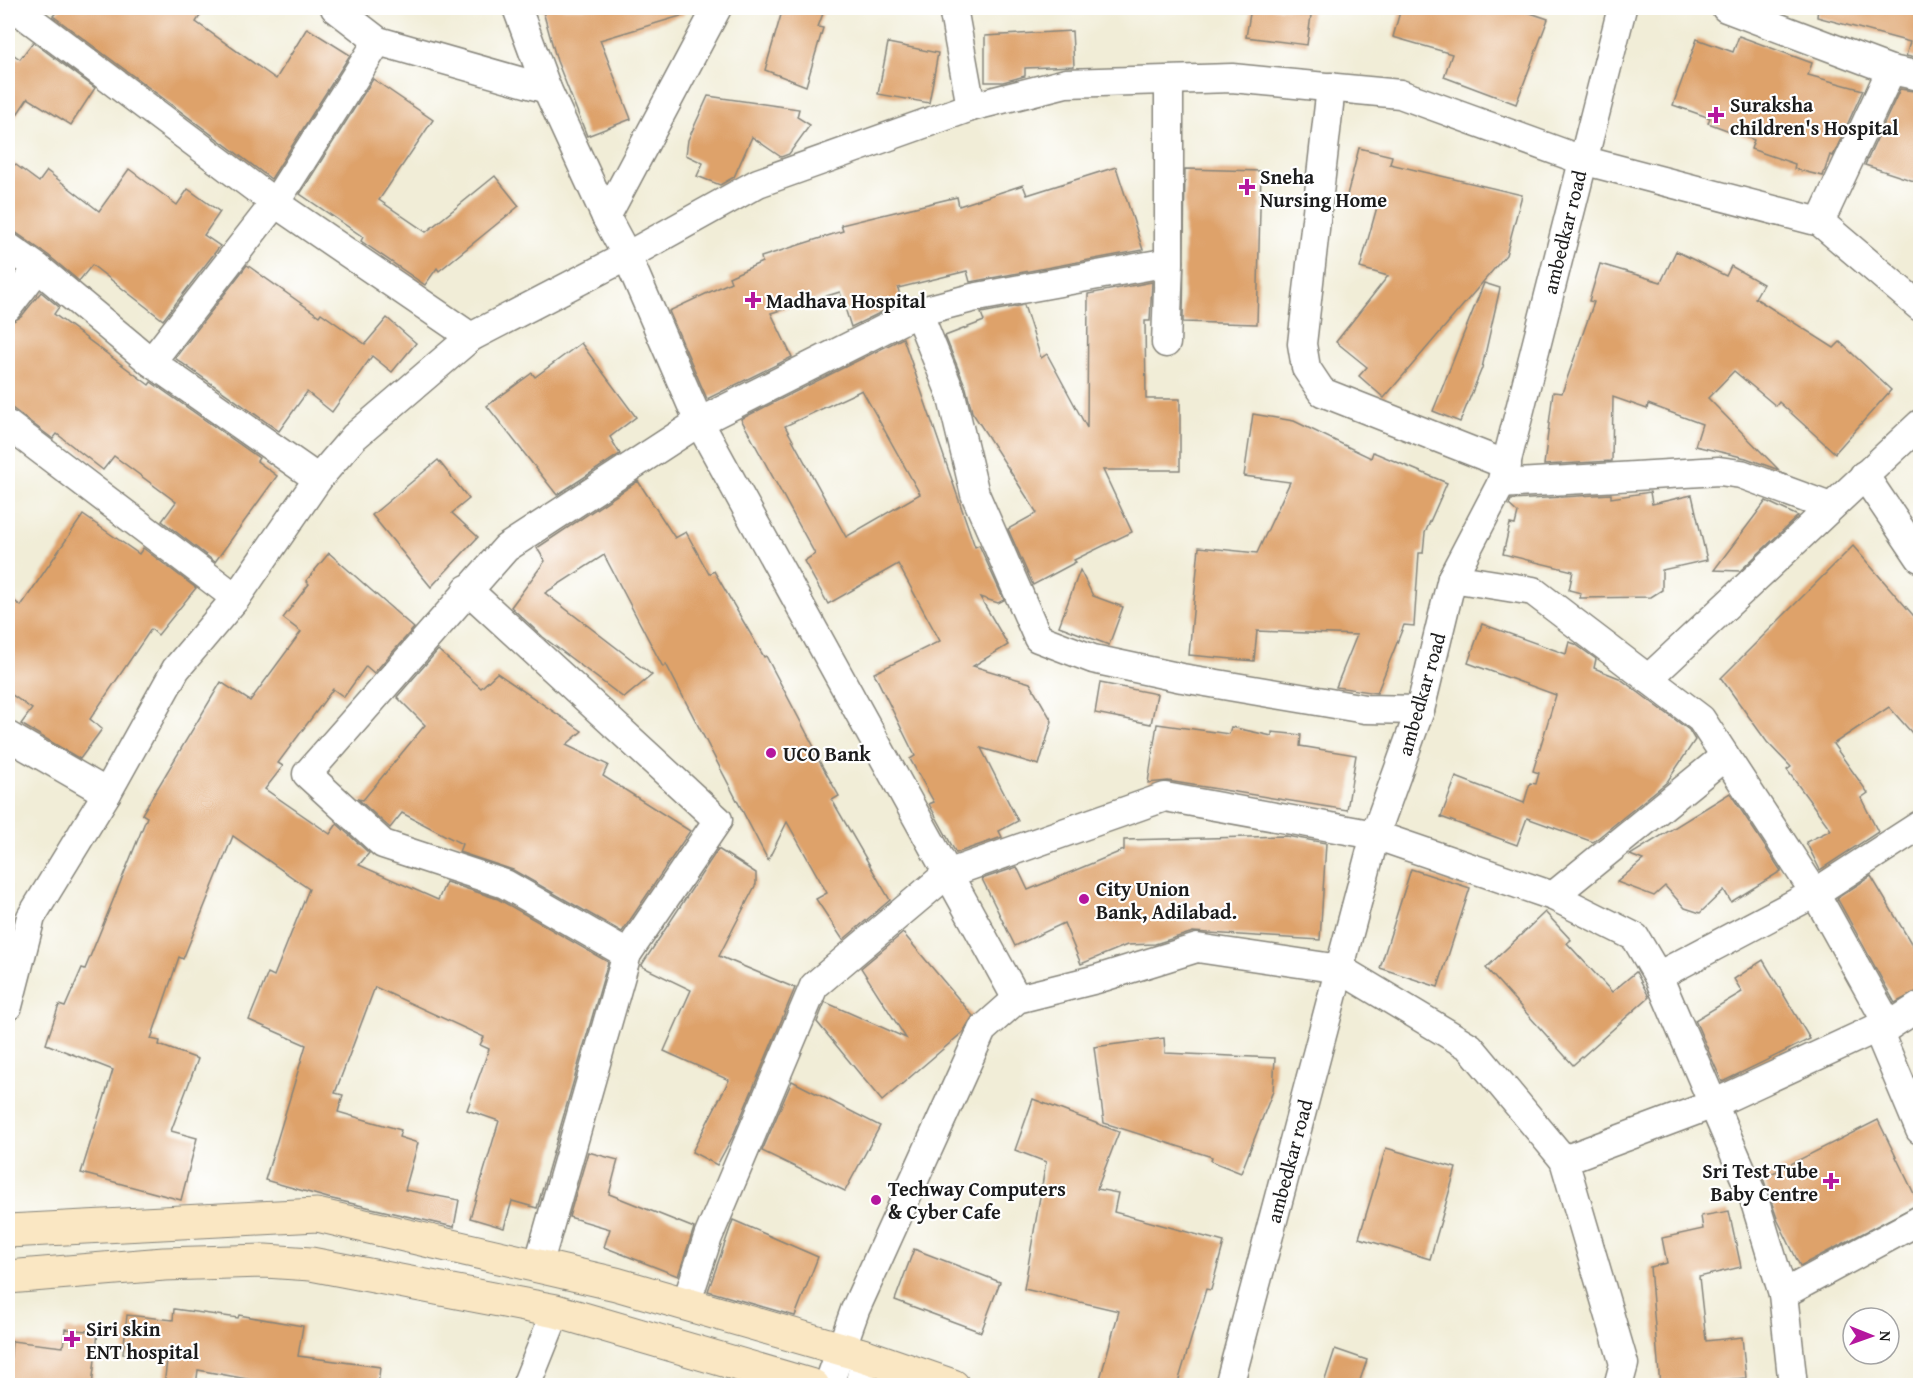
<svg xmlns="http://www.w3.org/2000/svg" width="1928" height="1393" viewBox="0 0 1928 1393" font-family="'Gentium Book Plus',serif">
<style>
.building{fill:#dea26b;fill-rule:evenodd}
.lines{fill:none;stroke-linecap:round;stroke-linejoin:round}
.street-casing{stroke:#86847a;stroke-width:31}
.secondary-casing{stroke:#86847a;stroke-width:35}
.street{stroke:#fff;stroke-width:28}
.secondary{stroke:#fae7c3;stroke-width:33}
.poi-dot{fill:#b5179e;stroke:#fff;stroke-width:2}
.labels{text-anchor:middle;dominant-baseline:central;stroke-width:4.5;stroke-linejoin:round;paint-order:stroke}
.poi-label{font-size:20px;font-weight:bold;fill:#1c1c1c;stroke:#fff;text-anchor:start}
.street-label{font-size:20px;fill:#1c1c1c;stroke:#fff}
</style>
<rect width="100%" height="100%" fill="#fff"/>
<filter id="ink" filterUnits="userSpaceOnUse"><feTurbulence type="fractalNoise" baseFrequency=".0167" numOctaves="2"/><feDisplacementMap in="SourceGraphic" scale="12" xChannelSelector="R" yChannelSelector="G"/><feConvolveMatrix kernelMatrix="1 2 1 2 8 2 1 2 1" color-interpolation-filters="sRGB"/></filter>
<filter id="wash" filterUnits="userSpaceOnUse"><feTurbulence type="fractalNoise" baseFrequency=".008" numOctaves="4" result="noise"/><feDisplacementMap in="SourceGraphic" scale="24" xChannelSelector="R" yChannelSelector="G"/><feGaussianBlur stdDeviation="1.35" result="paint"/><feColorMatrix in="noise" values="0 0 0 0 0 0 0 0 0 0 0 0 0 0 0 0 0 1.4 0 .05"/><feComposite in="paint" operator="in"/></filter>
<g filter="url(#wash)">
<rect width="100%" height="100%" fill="#f1edd7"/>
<g id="blocks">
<g class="building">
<polygon points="60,8 205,8 196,22 276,79 307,28 350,55 271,179 53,16"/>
<polygon points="542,8 683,8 684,15 600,40 631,119 587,136 557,61"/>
<polygon points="783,8 825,8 818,27 823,28 806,86 765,70"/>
<polygon points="1251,8 1312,8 1307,45 1246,37"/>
<polygon points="1401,8 1516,8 1548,19 1516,104 1444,77 1452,54 1393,37"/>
<polygon points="1818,8 1920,8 1920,59 1906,56 1910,42 1817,17"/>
<polygon points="1072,31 1074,66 1025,68 1025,76 1003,82 985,82 985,36"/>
<polygon points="1739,36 1812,63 1808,75 1863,90 1833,156 1830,155 1823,176 1794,169 1795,164 1751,149 1754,140 1708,123 1710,118 1673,105 1697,39 1733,52"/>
<polygon points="33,42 95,88 71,125 28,98 8,128 8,51 20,59"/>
<polygon points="888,43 938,53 929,103 878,94"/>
<polygon points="373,79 433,120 379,200 426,232 495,176 519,206 439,271 437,268 425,285 361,241 363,237 300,194"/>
<polygon points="1900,89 1920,92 1920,183 1865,165"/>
<polygon points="708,96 799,109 797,117 810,125 789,154 781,157 752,137 734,177 720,185 697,176 703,163 686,155 688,140"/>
<polygon points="1359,148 1392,156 1390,164 1522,195 1506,255 1384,398 1359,376 1367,367 1336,342 1388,276 1360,268 1377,207 1346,199"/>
<polygon points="8,159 39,182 47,171 99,211 129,169 177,205 188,189 220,212 204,235 220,246 163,320 92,265 79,281 48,255 8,227"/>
<polygon points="1116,167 1143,250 970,282 967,271 898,288 900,296 890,301 892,307 851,327 840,292 771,313 792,357 707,399 669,311 731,282 729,277 762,262 761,257 843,231 841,225 957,197 959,206 1023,185 1027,195"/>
<polygon points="1185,169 1261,171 1257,324 1183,322"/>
<polygon points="1676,251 1726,276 1731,266 1763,284 1755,298 1834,348 1840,342 1891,390 1835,453 1779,402 1776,406 1734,371 1708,398 1779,470 1746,458 1695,446 1702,424 1648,404 1647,409 1613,397 1612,461 1544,465 1553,392 1562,393 1594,302 1589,301 1600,264 1661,282"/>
<polygon points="247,265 319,316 321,313 365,344 387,318 416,343 392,372 372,356 332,412 307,392 279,431 175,358"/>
<polygon points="1152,282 1150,321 1145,321 1146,399 1180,399 1180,470 1103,470 1132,532 1074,560 1076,562 1033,585 1008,529 1037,513 972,412 966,388 945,336 984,321 981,313 1024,305 1041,358 1047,354 1087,428 1088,294"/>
<polygon points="1484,283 1500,288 1482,368 1460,422 1433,411"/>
<polygon points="41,292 59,307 54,314 149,385 151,382 259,458 257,461 277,476 215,562 162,521 176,502 114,456 103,470 57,434 53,439 8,405 8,323 21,317"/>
<path d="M903,338L975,547L979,545L1004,600L998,603L980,597L1008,645L973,666L1030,683L1052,721L1039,765L981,748L1018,821L999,831L1002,837L956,853L929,804L934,802L910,759L915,756L874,673L940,641L898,564L828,604L804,561L815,554L741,419ZM862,390L920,494L846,537L785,426Z"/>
<polygon points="581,343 636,417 610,437 620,454 557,495 487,406 532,373 535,377"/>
<polygon points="1253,414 1294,421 1371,458 1373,452 1447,483 1425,533 1423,553 1419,553 1414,626 1404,625 1377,693 1336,687 1357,635 1257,631 1254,661 1189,655 1199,547 1257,553 1290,482 1244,476"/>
<polygon points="438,460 469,499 452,513 478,537 431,587 372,515"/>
<polygon points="638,481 675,538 686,532 709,574 714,571 764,657 766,656 815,749 813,750 839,796 832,800 890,900 843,940 816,899 827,893 787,822 768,860 666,664 663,667 604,555 545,593 652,675 624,698 543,637 511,607 545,561 537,548"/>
<polygon points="1650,492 1652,504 1692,495 1707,560 1662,570 1662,590 1651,597 1580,598 1581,593 1569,590 1573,571 1503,554 1510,524 1515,525 1518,513 1509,505 1511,500 1611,494 1611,498"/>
<polygon points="1766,501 1798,516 1740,571 1714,570"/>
<polygon points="83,515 139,554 143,548 196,588 158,635 151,629 90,719 102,729 80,759 21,724 32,709 8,692 8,596 21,606"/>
<polygon points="1853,546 1920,623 1920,742 1889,707 1833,744 1868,793 1861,798 1878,832 1820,870 1806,842 1831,830 1787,770 1791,767 1767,742 1721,678"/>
<polygon points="329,553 414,628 374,673 366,666 344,697 333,689 278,763 283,766 265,789 330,834 337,824 369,853 359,865 438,900 446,882 498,899 608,962 537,1208 512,1201 504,1228 470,1218 499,1121 467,1110 489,1049 480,1045 484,1037 375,987 335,1093 343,1095 338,1112 401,1130 399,1137 418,1143 405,1190 459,1200 454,1227 328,1198 265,1180 306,1045 249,1020 268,973 274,976 309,889 233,836 183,959 179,957 151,1039 160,1041 159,1045 198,1059 171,1131 197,1138 181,1200 81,1173 113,1070 46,1044 59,1005 65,1007 82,968 85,969 147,817 142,814 221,682 250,701 301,632 283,618 309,584 306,581"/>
<polygon points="1080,570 1093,596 1123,607 1109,645 1059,626"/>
<polygon points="1482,624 1566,654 1569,642 1575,644 1596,659 1594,668 1619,678 1689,730 1695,740 1667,782 1593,842 1527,818 1517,845 1441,817 1456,777 1524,803 1530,783 1536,784 1539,773 1533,771 1556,695 1468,663"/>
<polygon points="438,650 481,688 497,673 582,731 566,745 608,765 603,776 690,831 622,932 513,870 459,852 462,844 402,813 390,828 358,799 363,800 425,725 397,697"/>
<polygon points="1100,683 1157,694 1151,724 1095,713"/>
<polygon points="1157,724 1229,734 1231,727 1272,736 1272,732 1301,735 1300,746 1356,755 1347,810 1168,781 1148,783"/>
<polygon points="1730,793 1781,871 1731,902 1724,890 1700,913 1685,908 1665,886 1654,896 1617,882 1643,860 1630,855"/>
<polygon points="1286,836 1326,843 1320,940 1193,932 1155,944 1127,945 1081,964 1064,923 1015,946 982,879 1017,867 1028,890 1124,850 1124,840"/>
<polygon points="718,849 756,873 756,884 719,956 795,988 733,1136 717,1165 692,1152 729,1080 664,1051 691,990 641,966"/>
<polygon points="1411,869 1470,888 1438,987 1380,968"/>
<polygon points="1871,876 1920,958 1920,990 1895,1003 1837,898"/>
<polygon points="1545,912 1571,940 1567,943 1612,992 1636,972 1649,997 1573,1065 1486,968"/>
<polygon points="903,933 973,1016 963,1032 882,1101 817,1022 825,1002 906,1038 861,968"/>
<polygon points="1763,960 1810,1039 1722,1082 1695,1020 1742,992 1734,979"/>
<polygon points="1164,1038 1165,1053 1275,1058 1273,1091 1241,1173 1211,1161 1212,1157 1104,1123 1094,1047"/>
<polygon points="792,1081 880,1126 845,1191 762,1151"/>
<polygon points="1033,1099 1119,1132 1097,1189 1118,1193 1114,1212 1224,1242 1211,1290 1206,1289 1177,1386 1098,1386 1119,1311 1024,1289 1046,1162 1015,1150"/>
<polygon points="1878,1120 1919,1204 1800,1266 1778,1221 1763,1178"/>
<polygon points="1386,1148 1456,1168 1430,1259 1359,1238"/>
<polygon points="588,1152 618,1160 609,1194 694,1228 678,1276 604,1247 610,1229 569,1217"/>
<polygon points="1729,1211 1741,1267 1699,1277 1706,1341 1742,1337 1746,1378 1660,1386 1650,1267 1667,1263 1662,1238 1703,1229 1701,1216"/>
<polygon points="733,1220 818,1257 795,1316 708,1291"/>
<polygon points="914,1249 1000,1282 981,1332 895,1300"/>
<polygon points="174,1309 238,1318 239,1315 303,1326 298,1356 380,1367 378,1386 284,1386 198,1370 196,1386 164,1386 167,1360 123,1354 127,1315 173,1320"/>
<polygon points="65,1329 98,1332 92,1386 8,1386 12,1341 63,1347"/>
<polygon points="1335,1349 1367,1360 1358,1386 1323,1386"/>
</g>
</g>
</g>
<g filter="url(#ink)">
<use href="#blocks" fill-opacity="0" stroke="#86847a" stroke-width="1.5"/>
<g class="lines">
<defs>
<g id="street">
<polyline points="15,8 275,203 471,337"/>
<polyline points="335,8 378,41 547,89"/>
<polyline points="517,8 547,89 606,217 627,256 699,422 1017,999"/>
<polyline points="953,8 971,107"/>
<polyline points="1726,8 1891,70 1920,76"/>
<polyline points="1331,87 1302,344 1306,368 1322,392 1507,465"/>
<polyline points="606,217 717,8"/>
<polyline points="1820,222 1891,70"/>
<polyline points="8,247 38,268 151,362 318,479"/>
<polyline points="8,307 38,268"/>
<polyline points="918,312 951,394 975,494 1038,638 1093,659 1182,678 1365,709 1420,710"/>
<polyline points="1166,343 1169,262 1169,81"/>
<polyline points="151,362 275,203 378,41"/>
<polyline points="8,425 236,598"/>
<polyline points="1864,475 1920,558"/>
<polyline points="1501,484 1719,471 1741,474 1830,507"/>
<polyline points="1452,578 1533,591 1701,719 1815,893 1889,1026"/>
<polyline points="467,589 718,820 627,954 538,1266"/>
<polyline points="1648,679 1920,424"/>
<polyline points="8,736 107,793"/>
<polyline points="1553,896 1725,756"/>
<polyline points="627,954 505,884 383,844 307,774 506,548 699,422 918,312 972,298 1169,262"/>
<polyline points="1658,976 1815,893 1920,825"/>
<polyline points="8,1006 31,917 107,793 176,669 236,598 318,479 354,437 471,337 627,256 758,183 971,107 1066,83 1232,78 1400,94 1582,160 1820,222 1920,307"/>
<polyline points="1877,1028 1920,1130"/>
<polyline points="1564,1160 1711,1105 1877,1028 1889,1026 1920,1006"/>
<polyline points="1783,1294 1920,1220"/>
<polyline points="686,1304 708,1237 814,986 947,874 1165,797 1375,835 1553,896 1635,937 1658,976 1754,1199 1783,1294 1793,1386"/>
<polyline points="526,1386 556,1311"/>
<polyline points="828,1386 855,1310 982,1030 1017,999 1097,979 1197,948 1340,969 1470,1047 1564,1160 1624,1364 1618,1386"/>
<polyline points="859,1386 866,1356"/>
<polyline points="1229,1386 1375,835 1420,710 1452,578 1501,484 1622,8"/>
</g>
<g id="secondary">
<polyline points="8,1231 317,1215 616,1284 866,1356 953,1386"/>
<polyline points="8,1277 164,1264 265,1261 311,1264 556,1311 813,1386"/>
</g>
</defs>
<use href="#street" class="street-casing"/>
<use href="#secondary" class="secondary-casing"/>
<use href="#street" class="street"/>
<use href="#secondary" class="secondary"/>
</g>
</g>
<g class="poi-dot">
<path d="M1713 106h6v6h6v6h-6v6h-6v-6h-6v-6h6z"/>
<path d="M1244 178h6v6h6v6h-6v6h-6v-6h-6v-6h6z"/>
<path d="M750 291h6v6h6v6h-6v6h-6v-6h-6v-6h6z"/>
<circle cx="771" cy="753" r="6"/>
<circle cx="1084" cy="899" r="6"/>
<path d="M1828 1172h6v6h6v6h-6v6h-6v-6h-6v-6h6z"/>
<circle cx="876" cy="1200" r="6"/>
<path d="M69 1330h6v6h6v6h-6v6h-6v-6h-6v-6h6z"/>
</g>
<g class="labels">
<g class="poi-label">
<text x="1730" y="104">Suraksha<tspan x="1730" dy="23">children's Hospital</tspan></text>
<text x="1260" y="176">Sneha<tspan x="1260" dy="23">Nursing Home</tspan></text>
<text x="766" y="300">Madhava Hospital</text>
<text x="783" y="753">UCO Bank</text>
<text x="1096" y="888">City Union<tspan x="1096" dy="23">Bank, Adilabad.</tspan></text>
<text x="1818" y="1170" text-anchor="end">Sri Test Tube<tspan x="1818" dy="23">Baby Centre</tspan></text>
<text x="888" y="1188">Techway Computers<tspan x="888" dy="23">&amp; Cyber Cafe</tspan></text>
<text x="86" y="1328">Siri skin<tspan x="86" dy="23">ENT hospital</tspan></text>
</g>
<g class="street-label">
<text transform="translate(1564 232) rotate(-76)">ambedkar road</text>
<text transform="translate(1421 694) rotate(-74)">ambedkar road</text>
<text transform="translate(1289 1161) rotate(-75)">ambedkar road</text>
</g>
</g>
<rect width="1928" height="1393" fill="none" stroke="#fff" stroke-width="30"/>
<g transform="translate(1871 1336) rotate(91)"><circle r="28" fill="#ffffff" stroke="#a4a4a4" stroke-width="1.5"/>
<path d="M0-4.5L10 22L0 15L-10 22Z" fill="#b5179e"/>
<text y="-9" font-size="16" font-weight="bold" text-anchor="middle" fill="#1c1c1c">N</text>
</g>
</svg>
